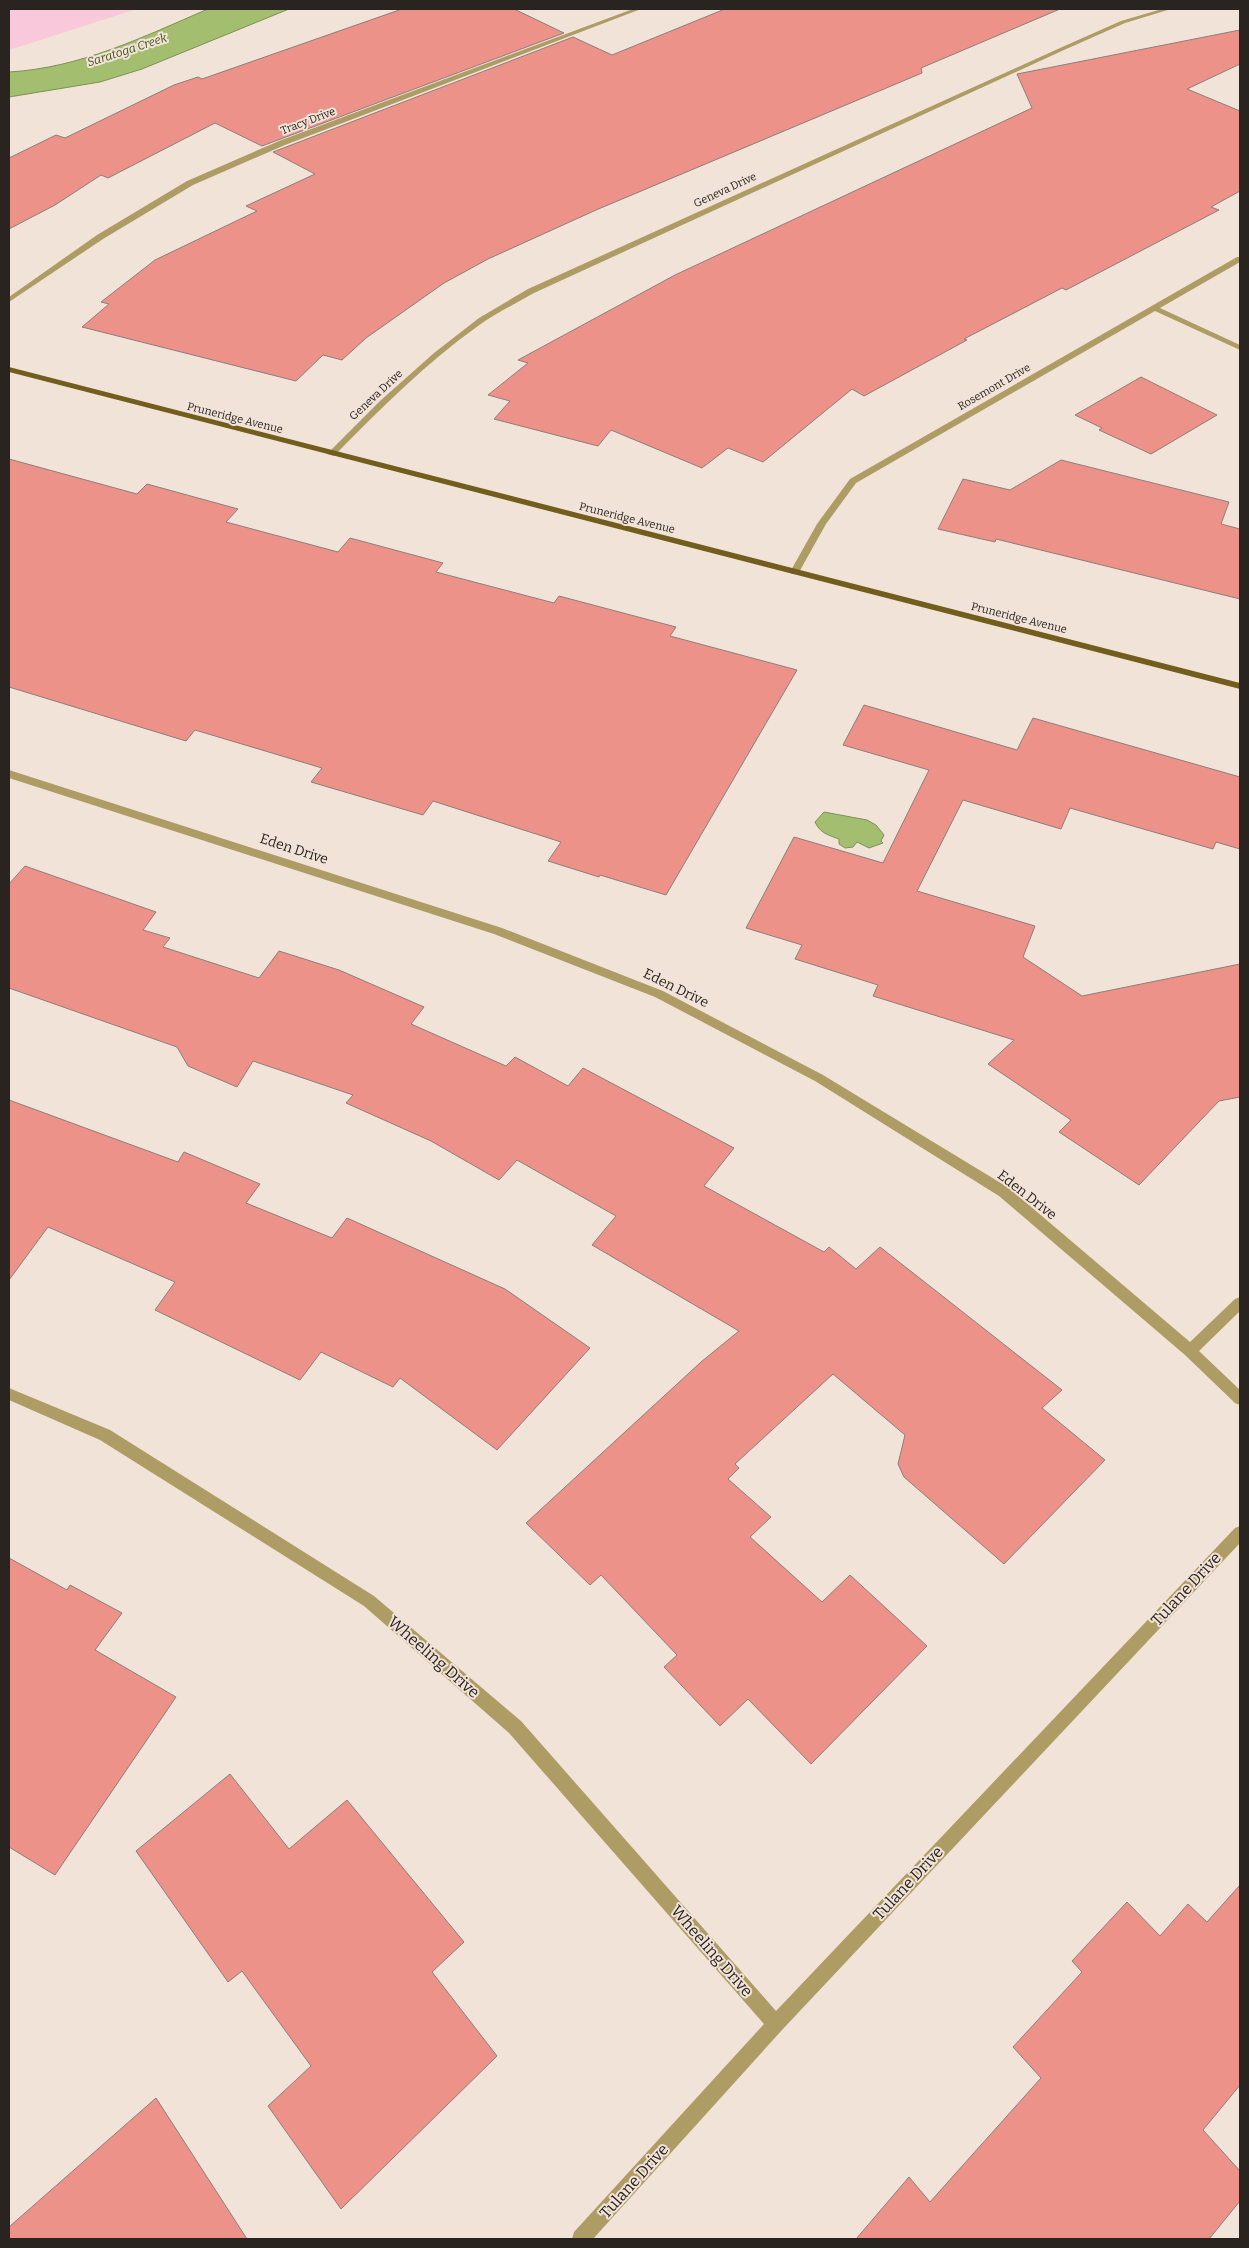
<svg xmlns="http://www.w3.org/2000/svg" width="1249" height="2248" viewBox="0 0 1249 2248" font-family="Bitter,serif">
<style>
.green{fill:#f9c9db}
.water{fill:#a3be6e;stroke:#7e9057}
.building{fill:#ec9288;stroke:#8e7d7b}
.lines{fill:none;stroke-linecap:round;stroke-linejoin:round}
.minor{fill:#ae9c65;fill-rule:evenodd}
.major{fill:#725e1c;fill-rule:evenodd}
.labels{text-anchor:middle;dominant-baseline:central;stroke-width:4;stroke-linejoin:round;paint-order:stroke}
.far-street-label{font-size:11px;fill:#292420;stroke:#f2e3d9}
.far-water-label{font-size:12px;font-style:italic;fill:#44551c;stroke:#f2e3d9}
.street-label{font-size:14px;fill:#292420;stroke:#f2e3d9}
.near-street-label{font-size:16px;fill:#292420;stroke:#f2e3d9}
</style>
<rect width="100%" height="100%" fill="#f2e3d9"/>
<polygon class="green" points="9,9 137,9 9,50"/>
<g class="water">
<path d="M208,9H289L142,69L100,82L9,97V72C80,68 143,37 208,9Z"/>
<path d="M824,812L867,820L876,825L884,835L881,841L883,843L869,848L857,842L853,847L845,848L839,844V839C828,835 820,833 815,822Z"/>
</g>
<g class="building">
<polygon points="402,9 514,9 564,33 262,146 215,123 108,178 101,175 55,205 9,229 9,158 56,135 65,138 174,85 198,77 202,79"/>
<polygon points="725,9 1060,9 921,68 922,73 596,210 488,259 444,283 366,338 342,360 323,355 296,381 82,327 109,304 101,302 155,260 257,211 246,206 315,174 273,152 573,37 612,55"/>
<polygon points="1240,30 1240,64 1187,89 1240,111 1240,191 1211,207 1219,210 1066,290 1062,288 964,339 967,340 864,396 852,389 763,462 728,448 702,468 611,430 598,446 494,419 510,401 488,395 528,363 518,360 675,275 1032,108 1017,74"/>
<polygon points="1141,377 1217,415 1151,454 1099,430 1102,428 1075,415"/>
<polygon points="9,459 137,494 147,484 238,509 226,522 338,552 350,538 443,563 436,572 554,603 559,596 676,627 670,636 797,670 666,895 600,875 599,877 548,861 561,842 433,801 423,815 311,782 322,768 195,730 186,741 9,687"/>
<polygon points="1061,460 1229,502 1221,524 1240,529 1240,599 996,539 995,542 938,529 963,479 1010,490"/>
<polygon points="864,705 1017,750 1033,718 1240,777 1240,849 1216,842 1213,849 1070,808 1061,829 963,800 917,891 1035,926 1023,957 1082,996 1240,964 1240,1097 1219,1101 1139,1185 1059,1132 1071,1120 988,1064 1014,1040 873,996 878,985 795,959 802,945 746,928 794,837 883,863 929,770 843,745"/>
<polygon points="25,866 156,912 143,930 170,938 163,947 259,978 279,951 339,970 424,1007 411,1024 506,1066 515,1057 568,1086 583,1068 734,1148 704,1186 824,1252 829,1247 856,1269 880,1247 1062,1390 1042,1408 1105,1460 1004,1564 904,1477 898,1464 905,1435 833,1374 735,1464 739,1468 728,1479 771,1517 750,1537 822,1602 850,1575 927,1646 811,1764 748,1699 720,1726 664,1667 677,1655 601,1575 590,1585 526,1523 701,1362 739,1331 592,1245 616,1216 517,1160 499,1180 431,1141 346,1103 353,1095 253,1061 237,1087 188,1066 177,1047 9,988 9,884"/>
<polygon points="9,1100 178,1162 184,1152 260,1184 246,1203 332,1238 347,1218 505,1289 590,1348 497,1450 400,1378 393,1387 321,1352 300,1380 155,1310 175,1282 48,1227 9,1280"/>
<polygon points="9,1558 67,1590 70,1585 122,1613 95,1650 176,1697 55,1875 9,1847"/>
<polygon points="230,1774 289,1849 347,1800 464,1942 432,1972 497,2056 341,2209 268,2106 311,2066 242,1971 228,1982 136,1851"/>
<polygon points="1240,1885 1240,2085 1203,2130 1240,2171 1240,2201 1209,2239 856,2239 909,2177 930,2202 1041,2078 1013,2047 1082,1972 1072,1961 1127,1902 1160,1936 1188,1904 1207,1922"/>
<polygon points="156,2098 247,2239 9,2239 9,2227"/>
</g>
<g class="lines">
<g class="minor">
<polygon points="633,9 641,9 285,145 193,185 103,239 9,302 9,297 97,235 187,181 279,141"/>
<path d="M1162,9H1171L1125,23L1064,50L534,293C515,304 496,313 478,326C426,363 379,410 334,456L327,454L380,401L434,353L479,318L528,289L1060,48L1121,21Z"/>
<polygon points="1237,257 1240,257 1240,262 1160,308 1240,345 1240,350 1155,311 856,483 826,524 798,574 792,574 790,572 817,524 850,479"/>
<polygon points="9,770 502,928 663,991 823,1075 1009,1188 1190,1342 1235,1299 1240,1297 1240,1311 1199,1351 1240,1390 1240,1405 1235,1403 1185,1355 999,1196 815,1081 655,997 494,934 9,778"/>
<polygon points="9,1388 110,1430 374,1596 521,1721 776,2011 1235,1528 1240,1526 1240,1543 782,2030 593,2239 572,2239 574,2232 764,2024 509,1733 364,1606 100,1440 9,1400"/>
</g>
<polygon class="major" points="9,367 1240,683 1240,689 9,372"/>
</g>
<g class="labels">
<g class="far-street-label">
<text transform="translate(308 121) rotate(-21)">Tracy Drive</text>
<text transform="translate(725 190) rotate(-25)">Geneva Drive</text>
<text transform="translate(994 387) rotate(-30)">Rosemont Drive</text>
<text transform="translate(376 395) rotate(-43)">Geneva Drive</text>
<text transform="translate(235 418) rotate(14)">Pruneridge Avenue</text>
<text transform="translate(627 518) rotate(14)">Pruneridge Avenue</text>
<text transform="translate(1019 618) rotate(14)">Pruneridge Avenue</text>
</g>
<g class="far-water-label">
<text transform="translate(127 50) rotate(-18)">Saratoga Creek</text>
</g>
<g class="street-label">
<text transform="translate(294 849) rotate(18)">Eden Drive</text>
<text transform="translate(676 988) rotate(26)">Eden Drive</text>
<text transform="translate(1027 1195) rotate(38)">Eden Drive</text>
</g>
<g class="near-street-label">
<text transform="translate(1186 1589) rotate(-47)">Tulane Drive</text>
<text transform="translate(434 1657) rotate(41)">Wheeling Drive</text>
<text transform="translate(908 1883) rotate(-47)">Tulane Drive</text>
<text transform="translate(712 1951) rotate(49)">Wheeling Drive</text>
<text transform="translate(634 2181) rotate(-48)">Tulane Drive</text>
</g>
</g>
<rect width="1249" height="2248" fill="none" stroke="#292420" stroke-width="20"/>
</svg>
